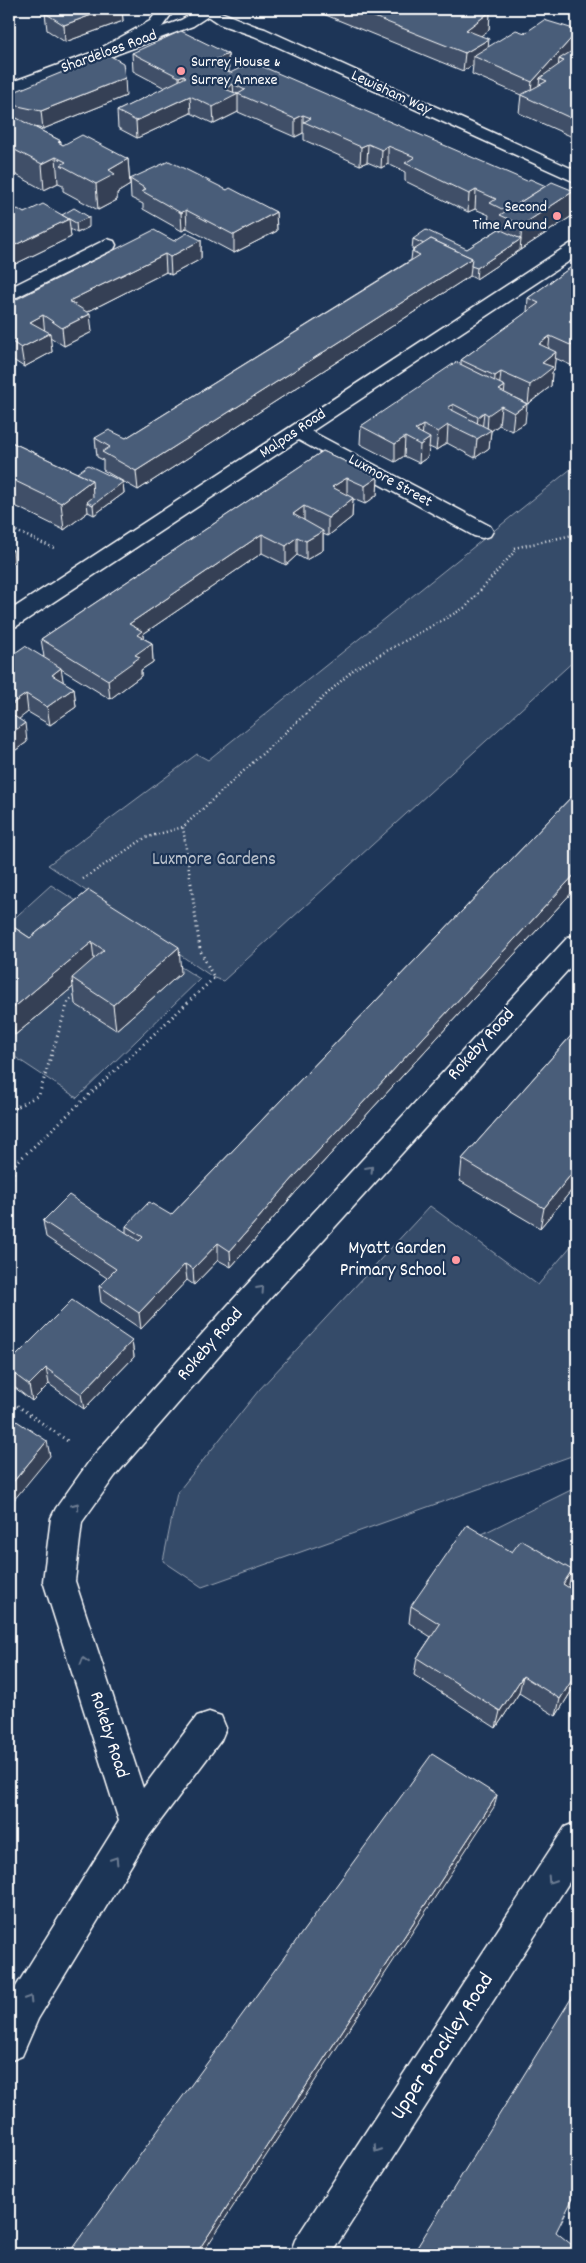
<svg xmlns="http://www.w3.org/2000/svg" width="586" height="2263" viewBox="0 0 586 2263" font-family="Dekko,sans-serif">
<style>
.green{fill:#364b69;stroke:#9aa5b4}
.lines{fill:none;stroke-linecap:round;stroke-linejoin:round}
.minor-casing{stroke:#fff;stroke-width:3}
.major-casing{stroke:#fff;stroke-width:3}
.highway-casing{stroke:#fff;stroke-width:3}
.path-far1{stroke:#fff;stroke-width:2.5;stroke-dasharray:1 3;stroke-linecap:butt}
.path{stroke:#fff;stroke-width:3;stroke-dasharray:1 4;stroke-linecap:butt}
.minor{fill:#1d3557;fill-rule:evenodd}
.major{fill:#1d3557;fill-rule:evenodd}
.highway{fill:#1d3557;fill-rule:evenodd}
.wall{fill:#405068;stroke:#fff}
.shaded-wall{fill:#344155;stroke:#fff}
.building{fill:#4a5d79;stroke:#fff;fill-rule:evenodd}
.oneway{stroke:#6c7c92}
.poi-dot{fill:#ff9aa2;stroke:#1d3557;stroke-width:2}
.labels{text-anchor:middle;dominant-baseline:central;stroke-width:4.5;stroke-linejoin:round;paint-order:stroke}
.far-street-label{font-size:16px;fill:#fff;stroke:#1d3557}
.far-poi-label{font-size:16px;fill:#fff;stroke:#1d3557;text-anchor:start}
.park-label{font-size:19px;fill:#b9c0ca;stroke:#1d3557}
.street-label{font-size:19px;fill:#fff;stroke:#1d3557}
.poi-label{font-size:19px;fill:#fff;stroke:#1d3557;text-anchor:end}
.near-street-label{font-size:22px;fill:#fff;stroke:#1d3557}
</style>
<rect width="100%" height="100%" fill="#1d3557"/>
<filter id="ink" filterUnits="userSpaceOnUse"><feTurbulence type="fractalNoise" baseFrequency=".02" numOctaves="2"/><feDisplacementMap in="SourceGraphic" scale="10" xChannelSelector="R" yChannelSelector="G"/><feConvolveMatrix kernelMatrix="1 2 1 2 8 2 1 2 1" color-interpolation-filters="sRGB"/></filter>
<g filter="url(#ink)">
<g class="green">
<polygon points="577,464 577,658 223,981 214,978 48,865 197,754 208,760"/>
<polygon points="51,885 200,979 77,1098 15,1057 15,1035 95,968 180,974 9,947 9,923"/>
<polygon points="430,1206 538,1285 577,1239 577,1454 202,1587 163,1561 177,1493 259,1390"/>
<polygon points="577,1487 577,1613 464,1543"/>
</g>
<g class="lines">
<defs>
<g id="minor">
<polygon points="200,9 214,9 216,11 193,26 9,94 9,83 181,20"/>
<polygon points="107,239 114,241 116,245 114,249 9,301 9,288"/>
<polygon points="298,426 305,428 490,526 493,531 490,536 482,538 474,536 291,436 288,432 291,428"/>
<polygon points="577,935 577,960 248,1323 115,1476 82,1522 75,1581 143,1788 197,1716 209,1712 221,1716 226,1728 221,1740 149,1836 38,2019 22,2056 9,2061 9,2001 12,1993 119,1821 43,1581 51,1518 56,1508 93,1456 228,1305 568,937"/>
<polygon points="577,1822 577,1870 331,2254 290,2254 295,2240 565,1827"/>
</g>
<polygon id="major" points="577,243 577,256 17,626 9,628 9,611 570,244"/>
<g id="highway">
<polygon points="159,9 175,9 162,27 113,56 101,56 99,52 101,48 150,21"/>
<path d="M197,9C221,7 241,23 265,29L577,171V183L254,36L219,24Z"/>
</g>
</defs>
<use href="#minor" class="minor-casing"/>
<use href="#major" class="major-casing"/>
<use href="#highway" class="highway-casing"/>
<g class="path-far1">
<polyline points="9,528 54,548"/>
<polyline points="514,548 577,534"/>
<polyline points="83,879 145,838 183,827"/>
<polyline points="191,884 183,827 354,669 466,607 515,551"/>
</g>
<g class="path">
<polyline points="9,1111 39,1095 68,1002 76,995"/>
<polyline points="9,1203 15,1164 214,978 200,950 191,883"/>
<polyline points="9,1400 69,1442"/>
</g>
<use href="#minor" class="minor"/>
<use href="#major" class="major"/>
<use href="#highway" class="highway"/>
</g>
<g class="wall">
<polygon points="52,9 122,9 123,21 65,42 47,30 45,13 54,10"/>
<polygon points="311,9 415,9 418,10 448,11 490,12 489,30 480,36 488,47 525,33 577,30 577,139 519,113 521,95 472,74 473,65 463,71"/>
<polygon points="132,53 228,54 229,72 228,72 572,216 476,279 470,276 138,490 103,470 103,460 97,457 95,438 126,438 411,260 412,251 414,250 412,249 413,239 467,249 499,229 499,226 488,221 489,215 475,209 468,212 405,181 405,172 388,164 381,168 367,162 360,165 304,140 304,133 303,133 295,137 238,112 214,124 191,113 137,138 118,128 117,111 165,88 133,71"/>
<polygon points="9,94 126,96 43,129 34,127 61,141 61,144 63,145 128,159 130,185 117,193 117,200 98,210 63,191 63,185 58,183 44,190 9,171"/>
<polygon points="130,179 227,190 276,212 277,231 234,253 187,228 182,231 143,209 143,204 131,198"/>
<polygon points="9,213 24,213 62,215 89,227 77,233 70,229 71,237 9,267"/>
<polygon points="201,240 201,259 171,275 166,272 87,312 92,332 64,346 50,337 52,352 24,367 10,358 12,373 9,374 9,303 174,241"/>
<polygon points="577,263 577,368 555,358 554,370 552,372 551,386 528,404 504,393 525,423 512,431 499,425 491,431 489,448 475,458 447,443 436,450 429,447 428,457 419,463 404,456 395,462 360,444 361,426 461,365 461,360 527,312 528,298"/>
<polygon points="9,441 77,473 123,482 124,493 94,515 88,512 64,530 9,503"/>
<polygon points="323,451 378,477 377,495 365,504 353,499 352,517 328,536 323,534 323,550 306,560 297,555 286,565 262,553 143,634 143,638 152,643 153,662 141,670 141,676 110,699 61,669 63,682 74,688 76,707 50,725 28,712 18,719 27,742 9,755 9,657 44,657 41,639"/>
<polygon points="577,791 577,887 447,1027 295,1193 231,1267 218,1260 194,1285 187,1280 141,1329 101,1302 99,1286 107,1278 46,1237 43,1221 126,1233 126,1226 171,1215"/>
<polygon points="89,890 181,973 116,1030 75,1004 73,987 15,1035 9,1031 9,924 30,938"/>
<polygon points="577,1029 577,1184 540,1228 460,1181 462,1159"/>
<polygon points="132,1341 134,1357 84,1409 49,1384 32,1401 9,1383 9,1363"/>
<polygon points="568,1587 577,1593 577,1682 556,1716 519,1693 496,1728 414,1675 417,1658 431,1637 409,1623 411,1606"/>
</g>
<g class="shaded-wall">
<polygon points="108,9 122,9 123,21 65,42 64,25"/>
<polygon points="490,12 489,30 464,48 466,30"/>
<polygon points="577,32 577,48 564,61 559,59 558,69 540,78 538,91 530,99 532,82"/>
<polygon points="489,39 487,56 473,56 473,65 463,71 465,53"/>
<polygon points="228,54 229,72 209,81 208,63"/>
<polygon points="184,75 185,93 180,95 179,77"/>
<polygon points="125,78 126,96 43,129 41,111"/>
<polygon points="233,84 234,96 238,94 238,112 214,124 213,107 225,89"/>
<polygon points="190,96 191,113 137,138 136,121"/>
<polygon points="303,115 303,133 295,137 295,119"/>
<polygon points="368,144 367,162 360,165 361,147"/>
<polygon points="388,146 388,164 381,168 382,150"/>
<polygon points="56,157 58,183 44,190 42,164"/>
<polygon points="128,159 130,185 117,193 117,200 98,210 96,184 109,170"/>
<polygon points="476,190 475,209 468,212 469,194"/>
<polygon points="574,191 572,216 520,250 522,225"/>
<polygon points="186,210 187,228 182,231 181,213"/>
<polygon points="276,212 277,231 234,253 234,235"/>
<polygon points="89,217 89,227 77,233 76,223"/>
<polygon points="69,219 71,237 9,267 9,248"/>
<polygon points="521,239 520,250 476,279 477,268"/>
<polygon points="201,240 201,259 171,275 170,257"/>
<polygon points="165,254 166,272 71,320 69,301"/>
<polygon points="472,258 470,276 138,490 136,471"/>
<polygon points="90,314 92,332 64,346 62,328"/>
<polygon points="43,315 45,334 30,322"/>
<polygon points="574,317 571,336 569,321"/>
<polygon points="50,333 52,352 24,367 21,348"/>
<polygon points="550,336 548,355 539,344"/>
<polygon points="556,352 554,370 552,372 551,386 528,404 530,385 542,363"/>
<polygon points="9,354 12,373 9,374"/>
<polygon points="501,372 499,390 494,394 495,376"/>
<polygon points="505,386 503,405 501,407 499,425 491,431 489,448 475,458 477,439 487,432 488,415 499,390"/>
<polygon points="453,404 452,423 448,425 447,443 436,450 438,432 448,408"/>
<polygon points="527,404 525,423 512,431 514,413"/>
<polygon points="484,412 482,431 476,435 478,417"/>
<polygon points="423,425 422,443 415,430"/>
<polygon points="405,437 404,456 395,462 395,444"/>
<polygon points="430,438 428,457 419,463 420,445"/>
<polygon points="378,477 377,495 365,504 365,486"/>
<polygon points="347,478 347,497 332,487"/>
<polygon points="92,480 123,482 124,493 94,515 93,505 87,502 88,512 64,530 61,503"/>
<polygon points="353,498 352,517 328,536 328,518"/>
<polygon points="304,506 304,525 293,514"/>
<polygon points="323,531 323,550 306,560 306,541"/>
<polygon points="262,534 262,553 143,634 144,648 152,643 153,662 141,670 141,676 110,699 108,680 129,624"/>
<polygon points="297,537 297,555 286,565 286,546"/>
<polygon points="13,550 14,561 9,565 9,553"/>
<polygon points="61,668 64,686 52,675"/>
<polygon points="74,688 76,707 50,725 47,707"/>
<polygon points="26,694 28,712 9,727 9,706"/>
<polygon points="25,723 27,742 9,755 9,735"/>
<polygon points="577,872 577,887 447,1027 295,1193 231,1267 230,1251 295,1176 449,1010"/>
<polygon points="92,942 95,968 72,978 73,987 15,1035 11,1010"/>
<polygon points="179,947 181,973 116,1030 113,1005"/>
<polygon points="577,1167 577,1184 540,1228 544,1208"/>
<polygon points="218,1243 218,1260 194,1285 193,1269"/>
<polygon points="185,1264 187,1280 141,1329 139,1313"/>
<polygon points="132,1341 134,1357 84,1409 81,1394"/>
<polygon points="46,1368 49,1384 32,1401 29,1385"/>
<polygon points="47,1441 50,1456 9,1506 9,1487"/>
<polygon points="572,1570 568,1588 563,1584"/>
<polygon points="577,1672 577,1682 556,1716 560,1699"/>
<polygon points="523,1676 519,1693 496,1728 500,1711"/>
<polygon points="497,1795 494,1807 202,2254 196,2254"/>
</g>
<g class="building">
<polygon points="57,9 108,9 64,25 45,13"/>
<polygon points="354,9 415,9 418,10 420,9 440,9 448,11 451,9 477,9 490,12 466,30 489,39 465,53"/>
<polygon points="544,20 577,30 577,32 532,82 473,56 516,30 525,33"/>
<path d="M181,31L228,54L208,63L230,73L252,62L527,181L530,179L546,186L506,211L490,203L496,199L476,190L469,194L405,163L415,157L388,146L382,150L368,144L361,147L304,122L311,118L303,115L295,119L238,94L213,107L190,96L136,121L117,111L186,77L184,75L179,77L132,53ZM233,84L245,90L238,94L225,89Z"/>
<polygon points="577,48 577,121 521,95 547,81 540,78 564,61 559,59"/>
<polygon points="107,54 123,63 125,78 41,111 18,106 9,100 9,94"/>
<polygon points="9,114 61,141 58,142 63,145 82,135 128,159 109,170 115,174 96,184 61,165 66,162 56,157 42,164 9,147"/>
<polygon points="169,161 227,190 230,188 276,212 234,235 186,210 181,213 142,191 146,189 130,179"/>
<polygon points="552,182 574,191 522,225 500,215"/>
<polygon points="43,204 69,219 9,248 9,213 18,209 24,213"/>
<polygon points="74,208 89,217 76,223 62,215"/>
<polygon points="499,229 521,239 477,268 471,266 472,258 431,239 424,244 413,239 426,230 467,249"/>
<polygon points="154,230 174,241 187,233 201,240 170,257 165,254 69,301 90,314 62,328 43,315 30,322 50,333 21,348 9,340 9,303"/>
<polygon points="431,239 472,258 136,471 102,452 110,447 95,438 109,430 126,438 420,255 412,251"/>
<polygon points="577,263 577,319 574,317 569,321 577,324 577,348 550,336 539,344 556,352 542,363 553,367 530,385 501,372 495,376 461,360 539,303 528,298"/>
<polygon points="456,362 505,386 499,390 527,404 514,413 501,406 488,415 484,412 478,417 453,404 448,408 491,430 477,439 448,425 438,432 423,425 415,430 430,438 420,445 405,437 395,444 361,426"/>
<polygon points="9,441 92,480 61,503 9,478"/>
<polygon points="323,451 378,477 365,486 347,478 332,487 353,498 328,518 304,506 293,514 323,531 306,541 297,537 286,546 262,534 129,624 142,631 137,635 152,643 135,655 140,657 108,680 41,639"/>
<polygon points="88,465 123,482 93,505 87,502 93,497 92,480 77,473"/>
<polygon points="9,548 13,550 9,553"/>
<polygon points="25,646 61,668 52,675 74,688 47,707 26,694 9,706 9,657"/>
<polygon points="9,713 25,723 9,735"/>
<polygon points="577,791 577,872 449,1010 295,1176 230,1251 218,1243 193,1269 185,1264 139,1313 99,1286 116,1269 43,1221 69,1195 139,1241 143,1237 126,1226 149,1202 171,1215"/>
<polygon points="89,890 179,947 113,1005 72,978 104,950 92,942 11,1010 9,1008 9,924 30,938"/>
<polygon points="577,1029 577,1167 544,1208 462,1159"/>
<polygon points="72,1300 132,1341 81,1394 46,1368 29,1385 9,1370 9,1363"/>
<polygon points="9,1416 47,1441 9,1487"/>
<polygon points="467,1525 512,1552 521,1540 572,1570 563,1584 577,1593 577,1672 560,1699 523,1676 500,1711 417,1658 440,1624 411,1606"/>
<polygon points="432,1754 497,1795 196,2254 68,2254"/>
<polygon points="577,1989 577,2190 556,2232 577,2249 577,2254 413,2254"/>
</g>
<defs><path id="oneway-chevron" d="M-2-3.5L2.5 0L-2 3.5" fill="none" stroke-width="1.6" stroke-linecap="round" stroke-linejoin="round" transform="scale(1.25)"/></defs>
<g class="oneway">
<use href="#oneway-chevron" transform="translate(370 1169) rotate(-48)"/>
<use href="#oneway-chevron" transform="translate(261 1289) rotate(-48)"/>
<use href="#oneway-chevron" transform="translate(76 1506) rotate(-55)"/>
<use href="#oneway-chevron" transform="translate(84 1661) rotate(-107)"/>
<use href="#oneway-chevron" transform="translate(115 1860) rotate(-58)"/>
<use href="#oneway-chevron" transform="translate(551 1880) rotate(123)"/>
<use href="#oneway-chevron" transform="translate(29 1999) rotate(-58)"/>
<use href="#oneway-chevron" transform="translate(377 2149) rotate(123)"/>
</g>
</g>
<g class="poi-dot">
<circle cx="181" cy="71" r="5"/>
<circle cx="557" cy="216" r="5"/>
<circle cx="456" cy="1260" r="5"/>
</g>
<g class="labels">
<g class="far-street-label">
<text transform="translate(109 52) rotate(-20)">Shardeloes Road</text>
<text transform="translate(391 93) rotate(25)">Lewisham Way</text>
<text transform="translate(293 434) rotate(-34)">Malpas Road</text>
<text transform="translate(390 481) rotate(29)">Luxmore Street</text>
</g>
<g class="far-poi-label">
<text x="191" y="62">Surrey House &amp;<tspan x="191" dy="18">Surrey Annexe</tspan></text>
<text x="547" y="207" text-anchor="end">Second<tspan x="547" dy="18">Time Around</tspan></text>
</g>
<g class="park-label">
<text x="214" y="860">Luxmore Gardens</text>
</g>
<g class="street-label">
<text transform="translate(482 1045) rotate(-48)">Rokeby Road</text>
<text transform="translate(211 1345) rotate(-49)">Rokeby Road</text>
<text transform="translate(108 1735) rotate(72)">Rokeby Road</text>
</g>
<g class="poi-label">
<text x="446" y="1249">Myatt Garden<tspan x="446" dy="22">Primary School</tspan></text>
</g>
<g class="near-street-label">
<text transform="translate(443 2047) rotate(-57)">Upper Brockley Road</text>
</g>
</g>
<rect width="586" height="2263" fill="none" stroke="#1d3557" stroke-width="30"/>
<rect x="15" y="15" width="556" height="2233" fill="none" stroke="#fff" stroke-width="2" filter="url(#ink)"/>
</svg>
